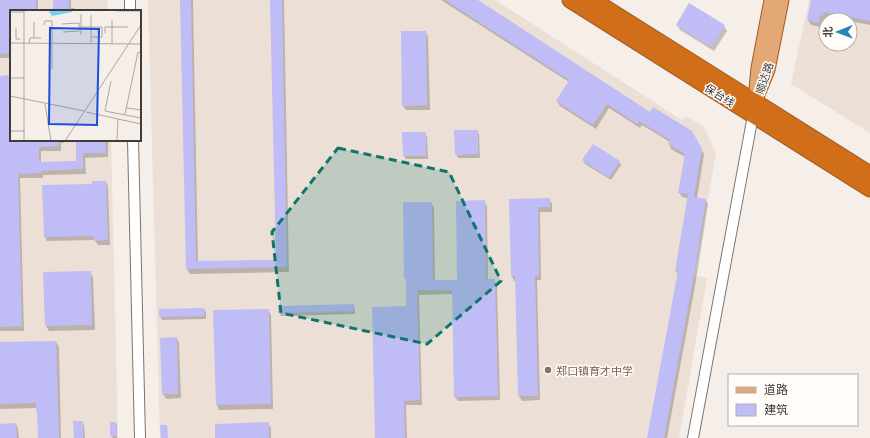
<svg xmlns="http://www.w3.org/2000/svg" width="870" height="438" viewBox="0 0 870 438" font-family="'Exo 2','Noto Sans SC',sans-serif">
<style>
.built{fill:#ecdfd6;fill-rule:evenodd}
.shadow{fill:#0003}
.building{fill:#bfbcf6}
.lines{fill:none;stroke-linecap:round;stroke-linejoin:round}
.minor-casing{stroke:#7b7570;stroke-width:12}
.major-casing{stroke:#9e5c25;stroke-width:15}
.highway-casing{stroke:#9e5c25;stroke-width:17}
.minor{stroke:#fff;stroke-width:10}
.major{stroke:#e3a875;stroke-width:13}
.highway{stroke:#d16e19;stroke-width:15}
.marked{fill:#0f766e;fill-opacity:0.2;stroke:#0f766e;stroke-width:3;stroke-dasharray:8 5;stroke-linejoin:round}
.education-dot{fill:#8d6e63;stroke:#fffcfa;stroke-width:1.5}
.labels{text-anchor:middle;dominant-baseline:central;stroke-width:3;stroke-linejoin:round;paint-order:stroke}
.street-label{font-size:11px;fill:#3f3c3a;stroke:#fffcfa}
.education-label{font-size:11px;fill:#785e54;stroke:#fffcfa;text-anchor:start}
.inset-road{fill:none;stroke:#aca7a3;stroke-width:1}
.view{fill:#1d4ed8;fill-opacity:0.15;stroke:#1d4ed8;stroke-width:2}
.inset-edge{fill:none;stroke:#3f3c3a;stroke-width:2}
</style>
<rect width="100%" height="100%" fill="#f5eee9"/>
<g class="built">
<polygon points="0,0 107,0 108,11 11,11 11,140 111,140 118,438 0,438"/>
<polygon points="148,0 495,0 682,120 685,116 703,126 716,153 694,276 707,278 679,438 160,438"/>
<path d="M809,0H870V133L791,84ZM826,20H850V44H826Z"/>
</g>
<g class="shadow">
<polygon points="0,0 38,0 38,11 11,11 11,58 0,58"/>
<polygon points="54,0 71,0 71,8 74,8 76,11 54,11"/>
<polygon points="181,0 193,0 198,262 277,260 271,0 284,0 289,272 190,274 187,269"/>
<polygon points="441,0 476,0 651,113 692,132 704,154 697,198 705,199 708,204 695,286 667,438 648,438 678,274 676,271 688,198 682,197 679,192 685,157 671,149 669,144 670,142 642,125 640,128 609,108 596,129 560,106 557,101 569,82"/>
<polygon points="812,0 870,0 870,25 850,21 850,20 826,16 826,20 823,19 821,27 811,25 808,20"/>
<polygon points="677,25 724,26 727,31 714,51 680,30"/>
<polygon points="426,32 428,37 430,110 406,110 403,106"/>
<polygon points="11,76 11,140 64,140 64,143 61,143 61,151 41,151 41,163 77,162 77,140 108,140 108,157 85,158 86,174 43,175 43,178 20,178 24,331 0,331 0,77"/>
<polygon points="477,131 479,134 480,158 458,158 456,154"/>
<polygon points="425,133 427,137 428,159 406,159 404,156"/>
<polygon points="583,160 619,162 621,165 611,180 585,164"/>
<polygon points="106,182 108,186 110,245 98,245 95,240 47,241 45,237 93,185"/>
<polygon points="549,199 552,204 552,212 540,212 541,280 537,280 540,400 522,401 519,396 516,281 514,281 512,276 510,200"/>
<polygon points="484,201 487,206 488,280 494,280 497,285 500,400 458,401 455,397 453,294 419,295 422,405 406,405 407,438 376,438 407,307 407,281 405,278 431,203 434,208 435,281 458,281"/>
<polygon points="90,272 93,277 95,330 49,331 46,326"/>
<polygon points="353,305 355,309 355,314 281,316 279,312"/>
<polygon points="204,309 206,312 206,319 162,320 160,317"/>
<polygon points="268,310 271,315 273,409 219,410 217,405 214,311"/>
<polygon points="177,338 179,343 181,398 166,399 163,394"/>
<polygon points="56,342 59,347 61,438 39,438 38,415 37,408 0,409 0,343"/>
<polygon points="82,422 84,425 85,438 75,438"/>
<polygon points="116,423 117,425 117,438 113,438 111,436"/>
<polygon points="268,423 271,428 271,438 216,438"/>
<polygon points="16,424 18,429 19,438 0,438 0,425"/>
</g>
<g class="building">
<polygon points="0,0 36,0 36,11 11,11 11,53 0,54"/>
<rect x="53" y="0" width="16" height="11"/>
<polygon points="180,0 191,0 196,261 276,260 270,0 282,0 287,267 186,269"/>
<polygon points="445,0 478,0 650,112 653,107 692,131 702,149 694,197 706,199 693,280 664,438 647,438 678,271 675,271 688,194 678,193 685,154 668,144 670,140 639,121 637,124 607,104 593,125 556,101 569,80"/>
<polygon points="811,0 870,0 870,21 824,12 823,16 820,15 819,23 807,20"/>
<polygon points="689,3 725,25 711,47 676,25"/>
<polygon points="401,31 426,31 427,105 402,106"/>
<polygon points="11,75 11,140 59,140 59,146 39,147 39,161 40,161 40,162 76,161 76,140 105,140 106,153 83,153 83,169 41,171 41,173 18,174 22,326 0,327 0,76"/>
<polygon points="454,130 478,130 478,154 455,155"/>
<polygon points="402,132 426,132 426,156 403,156"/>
<polygon points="593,144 620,161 609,178 582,160"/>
<polygon points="92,181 106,181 108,240 94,241 94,236 44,237 42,185 92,184"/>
<polygon points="550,198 550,207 538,207 539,276 535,276 538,396 518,396 515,276 511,276 509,199"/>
<polygon points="485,200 486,279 495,279 498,396 454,397 452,290 417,290 420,400 404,401 405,438 375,438 372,307 406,306 406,279 404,279 403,202 432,202 433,280 457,280 456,201"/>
<polygon points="91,271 92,325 45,326 43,272"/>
<polygon points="354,304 354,311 278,313 278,306"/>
<polygon points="204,308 205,316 159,317 159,309"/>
<polygon points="269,309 271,404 216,405 213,310"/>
<polygon points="177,337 178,394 162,394 160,338"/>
<polygon points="56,341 59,438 38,438 37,412 36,412 36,403 0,404 0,342"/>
<polygon points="73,421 83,421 83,438 74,438"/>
<polygon points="110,422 116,422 117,436 110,436"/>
<polygon points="269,422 269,438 215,438 215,424"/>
<polygon points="16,423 17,438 0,438 0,424"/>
<polygon points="160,425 167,425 168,438 161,438"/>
</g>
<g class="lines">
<defs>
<g id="minor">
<polyline points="130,0 130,11"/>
<polyline points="133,140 140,438"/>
<polyline points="693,438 754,110"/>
</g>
<g id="major">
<polyline points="756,89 758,68 771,0"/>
<polyline points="755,102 768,70 782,0"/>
</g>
<g id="highway">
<polyline points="570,0 870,189"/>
<polyline points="593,0 870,174"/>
</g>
</defs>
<use href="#minor" class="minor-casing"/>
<use href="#major" class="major-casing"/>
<use href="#highway" class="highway-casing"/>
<use href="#minor" class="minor"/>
<use href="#major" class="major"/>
<use href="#highway" class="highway"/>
</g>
<path class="marked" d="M338,148L449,172L501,281L427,344L281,313L272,232Z"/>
<circle class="education-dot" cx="548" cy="370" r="4"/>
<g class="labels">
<g class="street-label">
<text transform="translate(764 78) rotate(-71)">顺达路</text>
<text transform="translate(720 95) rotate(32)">保台线</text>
</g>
<g class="education-label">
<text x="556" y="370">郑口镇育才中学</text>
</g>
</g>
<g transform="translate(10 10)">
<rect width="131" height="131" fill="#f5eee9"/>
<path d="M38,0H62V2L42,6Z" fill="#70d4f1"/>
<path class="inset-road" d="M14,0V131M106,1H131M0,2H14M71,4V25M81,5V33M102,10V33M52,14L69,13V21L53,22M34,15L35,11H42V59M71,17H92V27H81M102,17H118M6,18V29H10M95,23V17H102M24,28V12M0,33L131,34M19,33L20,28H31M0,68H14M101,71L95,101L131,108M0,86L74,101M35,94L41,131M117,98L131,100M76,102L131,114M115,104L128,42L131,43M0,121H15M55,131L131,15M107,131L108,109"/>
<path class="view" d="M40,18L89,19L87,115L39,114Z"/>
<rect width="131" height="131" class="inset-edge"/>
</g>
<rect x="728" y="374" width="130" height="52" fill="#fffcfa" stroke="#b2afad"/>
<rect x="736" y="387" width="20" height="6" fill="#e3a875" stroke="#b2afad"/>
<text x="764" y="394" font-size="12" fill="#3f3c3a">道路</text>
<rect x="736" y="404" width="20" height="12" fill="#bfbcf6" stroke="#b2afad"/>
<text x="764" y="414" font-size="12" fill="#3f3c3a">建筑</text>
<g transform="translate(838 32) rotate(269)"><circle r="19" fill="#fffcfa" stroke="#b2afad"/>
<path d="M0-3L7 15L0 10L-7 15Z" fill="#2388b2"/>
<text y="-6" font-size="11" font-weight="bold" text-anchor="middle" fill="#3f3c3a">北</text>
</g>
</svg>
